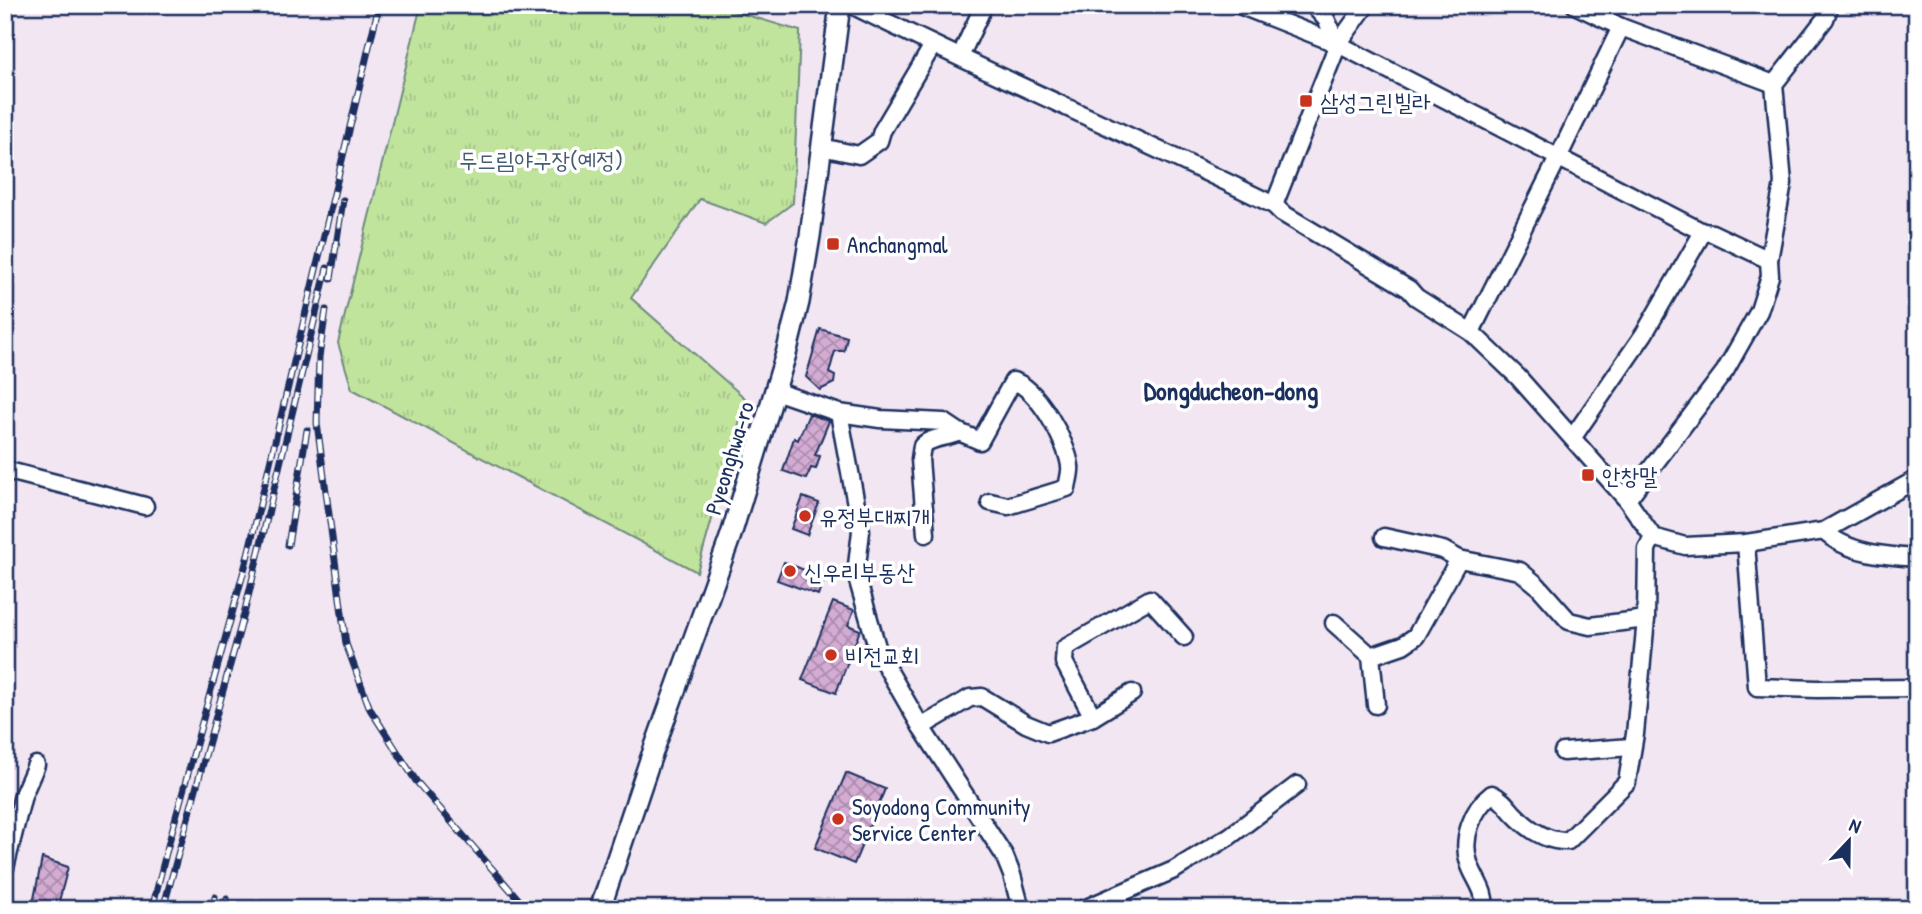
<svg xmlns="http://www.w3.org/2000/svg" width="1922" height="914" viewBox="0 0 1922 914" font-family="'Patrick Hand','Poor Story',sans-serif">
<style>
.park{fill:url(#park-tufts);stroke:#6e8a7e;stroke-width:2}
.building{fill:url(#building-cross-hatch);stroke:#1b2f5e;stroke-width:2}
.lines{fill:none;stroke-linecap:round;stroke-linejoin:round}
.minor-casing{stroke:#1b2f5e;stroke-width:21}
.major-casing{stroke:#1b2f5e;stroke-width:24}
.minor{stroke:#fff;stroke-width:16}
.major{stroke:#fff;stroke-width:19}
.rail-casing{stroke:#1b2f5e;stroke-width:7}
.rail{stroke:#fff;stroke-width:4.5;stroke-dasharray:13;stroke-linecap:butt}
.poi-dot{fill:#c8321e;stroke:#fff;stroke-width:2.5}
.labels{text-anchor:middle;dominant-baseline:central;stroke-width:7;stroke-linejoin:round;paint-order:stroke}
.poi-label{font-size:23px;fill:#1b2f5e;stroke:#fff;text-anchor:start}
.park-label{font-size:23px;fill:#445c6e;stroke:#fff}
.street-label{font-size:23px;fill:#1b2f5e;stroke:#fff}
.quarter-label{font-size:26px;font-weight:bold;fill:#1b2f5e;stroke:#fff}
</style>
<defs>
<pattern id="park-tufts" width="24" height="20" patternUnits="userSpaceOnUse" patternTransform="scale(1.75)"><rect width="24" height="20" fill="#c1e49d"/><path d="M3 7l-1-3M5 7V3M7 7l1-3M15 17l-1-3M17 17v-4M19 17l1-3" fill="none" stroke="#a5c48a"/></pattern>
<pattern id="building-cross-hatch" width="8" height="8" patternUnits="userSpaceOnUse" patternTransform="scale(1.75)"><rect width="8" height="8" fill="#d4acd3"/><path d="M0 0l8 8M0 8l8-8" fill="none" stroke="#ab8cae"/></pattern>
</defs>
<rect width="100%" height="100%" fill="#f2e6f2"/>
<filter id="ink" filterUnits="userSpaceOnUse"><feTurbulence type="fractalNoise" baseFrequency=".0143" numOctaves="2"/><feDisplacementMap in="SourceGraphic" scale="14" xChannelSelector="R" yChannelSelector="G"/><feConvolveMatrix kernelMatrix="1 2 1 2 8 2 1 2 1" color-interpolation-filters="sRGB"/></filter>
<g filter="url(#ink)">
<polygon class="park" points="421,5 713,5 800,31 793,203 766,223 700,199 631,298 746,399 697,572 352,389 338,343"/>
<g class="building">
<polygon points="820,329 847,337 844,351 835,351 829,373 835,376 834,383 820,390 806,377"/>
<polygon points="809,414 829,421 815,455 820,456 816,469 811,468 806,479 783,471 794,438 798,440"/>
<polygon points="803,497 819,503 807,535 791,529"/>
<polygon points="784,562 825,578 818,595 777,580"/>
<polygon points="833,602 854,610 848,625 860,630 836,693 802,680"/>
<polygon points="846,773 885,789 854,864 815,848"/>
<polygon points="42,858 68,867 57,909 32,909"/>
</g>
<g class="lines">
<defs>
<g id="minor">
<path d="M852,5C991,75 1134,136 1274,205L1282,213L1409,289L1416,297L1471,332L1518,377L1627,500L1653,537L1685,546L1746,543L1824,531L1917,479"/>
<polyline points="1239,5 1338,44 1703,232 1712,233 1769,260"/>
<polyline points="1313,5 1326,19 1338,44"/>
<polyline points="1575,5 1621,27 1774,84"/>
<polyline points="960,57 984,5"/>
<polyline points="821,147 859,155 879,141 882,131 933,45"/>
<polyline points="1274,205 1338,44 1366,5"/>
<polyline points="1471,332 1559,156 1621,27"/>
<path d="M775,391L839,413L880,419L944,422L959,432L980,441L1013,381C1037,387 1067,442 1070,466C1071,472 1068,481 1067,488L1008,506L990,502"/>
<polyline points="839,413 861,531 856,574 879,654 921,727 1004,855 1012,875 1021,909"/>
<polyline points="1573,437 1644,334 1703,232"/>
<polyline points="5,470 145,506"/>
<polyline points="1627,500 1725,371 1759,311 1770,276 1769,260 1783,183 1774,84 1825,19 1830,5"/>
<path d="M1824,531C1846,553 1886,556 1917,558"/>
<path d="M926,534L920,459L922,446C930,437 947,438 959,432"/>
<polyline points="1384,537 1443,550 1459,559 1520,571 1537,585 1569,621 1590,626 1646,619"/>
<polyline points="1746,543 1757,687 1817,689 1917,688"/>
<polyline points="1334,623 1371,656 1376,705"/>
<polyline points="1371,656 1403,645 1416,636 1459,559"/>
<polyline points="1093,717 1064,662 1065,648 1150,599 1184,637"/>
<polyline points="921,727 970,698 982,697 1026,724 1048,733 1093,717 1132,693"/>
<polyline points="1563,752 1631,747"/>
<polyline points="5,868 23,795 36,765"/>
<polyline points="1084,909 1174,870 1230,836 1297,785"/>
<path d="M1484,909C1487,891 1474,879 1469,863C1461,839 1472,809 1492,794C1501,798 1507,806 1513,813C1528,829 1546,842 1568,841L1627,782L1635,734L1646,619L1647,549L1653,537"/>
</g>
<polyline id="major" points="600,909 649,763 731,535 786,354 799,302 810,236 840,5"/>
</defs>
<use href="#minor" class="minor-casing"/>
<use href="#major" class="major-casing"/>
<use href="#minor" class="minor"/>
<use href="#major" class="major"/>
<defs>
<g id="rail">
<polyline points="331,279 343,200"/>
<polyline points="326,310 319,357 317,423 346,644 370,709 416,781 527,909"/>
<polyline points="288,545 307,430"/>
<polyline points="152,909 166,853 246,563 379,5"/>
<polyline points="163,909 244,614 327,268"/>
<polyline points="213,909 215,897"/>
<polyline points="225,909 227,899"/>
</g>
</defs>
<use href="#rail" class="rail-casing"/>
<use href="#rail" class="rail"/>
</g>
</g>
<g class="poi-dot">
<rect x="1299" y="94" width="14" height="14" rx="3.5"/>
<rect x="826" y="237" width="14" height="14" rx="3.5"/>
<rect x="1581" y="468" width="14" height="14" rx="3.5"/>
<circle cx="805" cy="516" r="7"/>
<circle cx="790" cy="571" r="7"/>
<circle cx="831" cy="655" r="7"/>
<circle cx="838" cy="819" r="7"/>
</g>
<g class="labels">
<g class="poi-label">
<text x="1320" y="101">삼성그린빌라</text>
<text x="847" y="244">Anchangmal</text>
<text x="1602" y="475">안창말</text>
<text x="819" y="516">유정부대찌개</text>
<text x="804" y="571">신우리부동산</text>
<text x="845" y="655">비전교회</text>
<text x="852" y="806">Soyodong Community<tspan x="852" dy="26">Service Center</tspan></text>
</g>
<g class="park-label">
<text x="541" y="159">두드림야구장(예정)</text>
</g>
<g class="street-label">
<text transform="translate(729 458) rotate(-73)">Pyeonghwa-ro</text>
</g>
<g class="quarter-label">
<text x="1231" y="390">Dongducheon-dong</text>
</g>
</g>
<rect width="1922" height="914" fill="none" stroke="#fff" stroke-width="28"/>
<rect x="14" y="14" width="1894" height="886" fill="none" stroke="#1b2f5e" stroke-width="2.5" filter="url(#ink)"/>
<g transform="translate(1849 841) rotate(22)" stroke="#ffffff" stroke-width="5" paint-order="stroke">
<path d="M0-5L12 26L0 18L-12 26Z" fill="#1b2f5e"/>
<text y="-10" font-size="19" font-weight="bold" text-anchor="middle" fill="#1b2f5e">N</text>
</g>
</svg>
